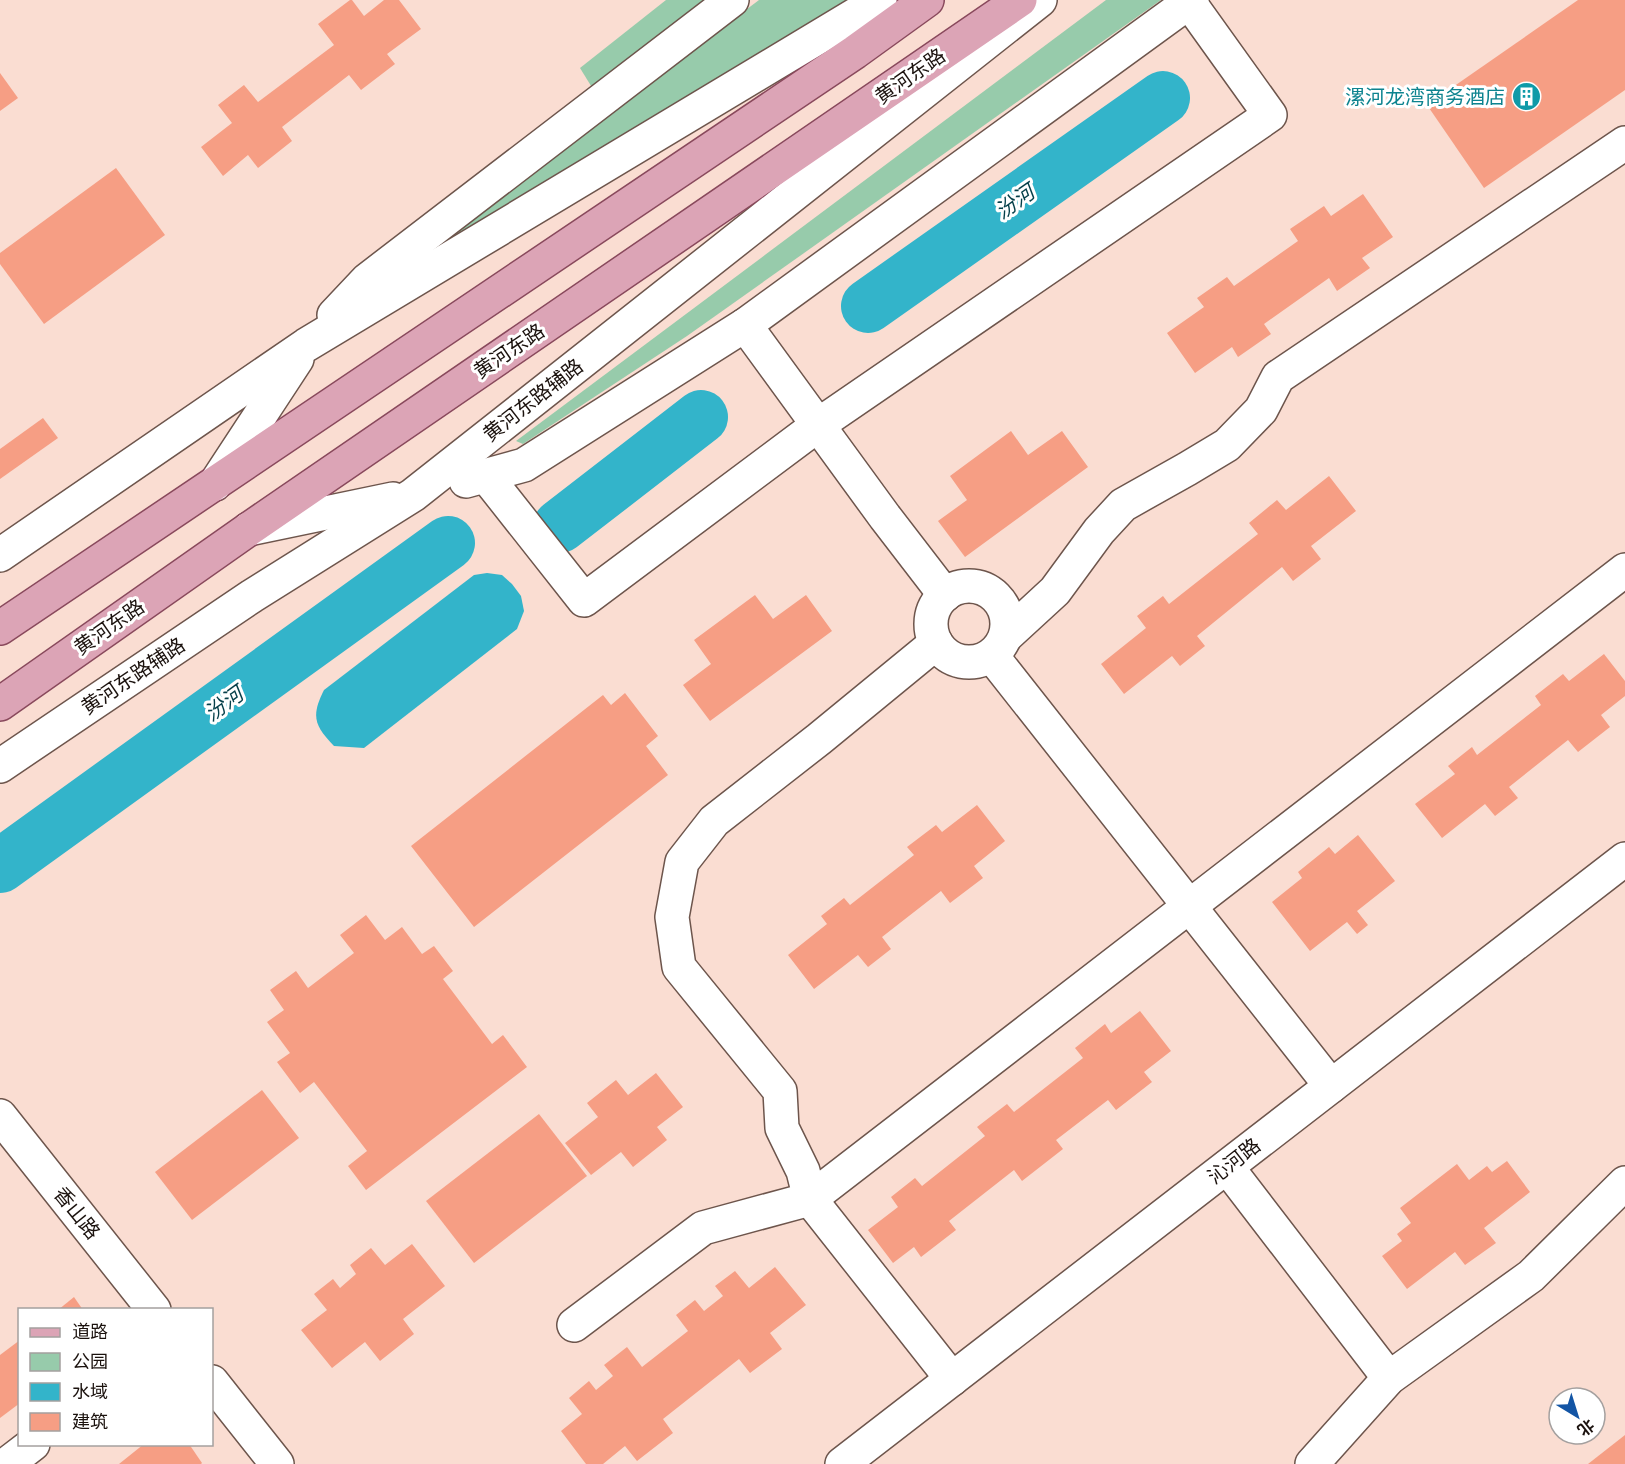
<svg xmlns="http://www.w3.org/2000/svg" width="1625" height="1464" viewBox="0 0 1625 1464" font-family="'Fira Sans Condensed','Noto Sans SC',sans-serif">
<style>
.green{fill:#97cbab}
.water{fill:#33b4ca}
.lines{fill:none;stroke-linecap:round;stroke-linejoin:round}
.river{stroke:#33b4ca;stroke-width:54}
.building{fill:#f69e84}
.minor-casing{stroke:#6d554c;stroke-width:36}
.major-casing{stroke:#89495c;stroke-width:36}
.minor{stroke:#fff;stroke-width:33}
.major{stroke:#dca4b6;stroke-width:33}
.labels{text-anchor:middle;dominant-baseline:central;stroke-width:6;stroke-linejoin:round;paint-order:stroke}
.street-label{font-size:20px;fill:#1b120e;stroke:#fff}
.culture-label{font-size:20px;fill:#0d838f;stroke:#fff;text-anchor:end}
.water-label{font-size:21px;font-style:italic;fill:#053f49;stroke:#fff}
</style>
<rect width="100%" height="100%" fill="#faddd2"/>
<g class="green">
<polygon points="666,0 718,0 596,94 580,68"/>
<polygon points="759,0 863,0 401,271"/>
<polygon points="1106,0 1161,0 687,336 523,444 516,441"/>
</g>
<path class="water" d="M487,573L502,575L512,584L521,596L524,611L517,629L364,748L334,746C314,725 311,716 324,690L474,575Z"/>
<g class="lines">
<g class="river">
<polyline points="868,306 1163,98"/>
<polyline points="560,526 701,417"/>
<polyline points="0,866 448,543"/>
</g>
</g>
<g class="building">
<polygon points="350,0 352,0 364,16 384,0 399,0 421,29 387,54 395,64 361,90 349,75 282,127 292,141 258,168 248,155 223,176 201,147 232,123 218,105 244,85 258,102 334,45 318,24"/>
<polygon points="1578,0 1625,0 1625,90 1484,188 1427,105"/>
<polygon points="0,73 18,98 0,111"/>
<polygon points="116,168 165,235 44,324 0,264 0,253"/>
<polygon points="1363,194 1393,237 1362,258 1370,268 1337,291 1329,278 1264,324 1271,334 1238,357 1232,347 1195,373 1167,333 1204,307 1197,298 1227,277 1234,286 1298,241 1290,229 1324,206 1331,216"/>
<polygon points="43,418 58,438 0,479 0,449"/>
<polygon points="1011,431 1028,455 1062,431 1088,467 965,557 938,521 967,500 950,476"/>
<polygon points="1329,476 1356,511 1311,546 1321,559 1293,581 1282,567 1197,636 1205,646 1180,666 1172,656 1124,694 1101,664 1146,628 1137,616 1163,596 1169,604 1258,534 1249,523 1277,500 1286,510"/>
<polygon points="755,595 773,619 806,595 832,631 710,721 683,685 711,664 694,640"/>
<polygon points="1604,654 1625,681 1625,696 1601,715 1610,727 1578,752 1568,740 1509,787 1518,798 1495,816 1485,804 1442,838 1415,804 1455,774 1448,766 1472,747 1477,755 1541,705 1535,696 1563,674 1569,681"/>
<polygon points="625,693 658,736 646,746 668,775 474,927 411,846 603,695 611,705"/>
<polygon points="977,805 1005,841 974,866 983,878 950,903 941,891 882,937 891,949 868,967 858,955 814,989 788,955 827,924 821,916 844,898 850,905 914,855 907,847 936,825 942,832"/>
<polygon points="1358,835 1395,881 1357,911 1368,925 1357,934 1347,922 1310,951 1272,902 1302,878 1298,872 1329,847 1335,854"/>
<polygon points="366,915 385,940 402,927 422,954 434,946 453,971 443,979 492,1044 503,1035 527,1067 366,1190 348,1166 367,1151 314,1082 300,1093 277,1062 290,1053 267,1022 284,1010 270,990 296,971 308,988 354,953 340,935"/>
<polygon points="1140,1011 1171,1051 1144,1072 1152,1082 1116,1110 1108,1100 1056,1140 1063,1149 1022,1181 1014,1170 949,1221 956,1230 921,1257 914,1247 893,1263 868,1230 898,1207 891,1197 915,1178 922,1186 985,1136 977,1127 1007,1104 1014,1112 1083,1058 1075,1048 1105,1024 1111,1033"/>
<polygon points="656,1073 683,1107 657,1127 667,1140 633,1167 621,1152 591,1175 565,1143 598,1117 587,1103 616,1080 628,1095"/>
<polygon points="262,1090 299,1138 192,1220 155,1172"/>
<polygon points="539,1114 587,1176 474,1263 426,1201"/>
<polygon points="1507,1161 1530,1192 1484,1228 1496,1243 1465,1265 1455,1252 1407,1289 1382,1256 1402,1241 1397,1234 1411,1223 1400,1208 1457,1164 1469,1180 1487,1166 1492,1172"/>
<polygon points="412,1244 445,1286 403,1319 414,1334 380,1361 365,1342 332,1368 301,1330 327,1310 314,1294 333,1279 340,1288 356,1274 350,1265 371,1248 385,1265"/>
<polygon points="775,1267 806,1305 770,1333 782,1349 750,1373 739,1359 663,1419 673,1433 637,1461 625,1446 603,1464 586,1464 561,1431 582,1414 569,1398 589,1381 596,1390 613,1376 604,1365 627,1347 642,1367 688,1331 676,1315 695,1300 704,1311 723,1296 715,1286 735,1271 749,1288"/>
<polygon points="74,1297 83,1310 58,1310"/>
<polygon points="20,1340 20,1403 0,1418 0,1355"/>
<polygon points="1625,1435 1625,1464 1588,1464"/>
<polygon points="144,1444 189,1444 202,1463 201,1464 119,1464"/>
</g>
<g class="lines">
<defs>
<g id="minor">
<polyline points="334,315 367,280 732,0"/>
<polyline points="745,325 885,517 945,595"/>
<polyline points="486,476 584,600 818,425 1270,115 1189,2"/>
<polyline points="466,481 524,465 745,325 1192,0"/>
<polyline points="215,484 297,359"/>
<polyline points="249,529 393,499"/>
<polyline points="0,555 306,345 880,0"/>
<circle cx="969" cy="624" r="38"/>
<polyline points="1006,636 1055,591 1099,531 1123,505 1187,469 1227,445 1261,410 1278,377 1625,143"/>
<polyline points="936,643 819,739 714,821 682,862 672,917 679,967 780,1091 782,1128 803,1171 810,1199 952,1379"/>
<polyline points="992,656 1331,1086"/>
<polyline points="0,766 252,596 413,495 1040,0"/>
<polyline points="0,1116 154,1310"/>
<polyline points="1227,1167 1389,1378"/>
<polyline points="574,1325 703,1228 810,1199 1625,570"/>
<polyline points="212,1382 277,1464"/>
<polyline points="7,1464 33,1444"/>
<polyline points="842,1464 1625,859"/>
<polyline points="1312,1464 1389,1378 1531,1276 1625,1183"/>
</g>
<g id="major">
<polyline points="0,628 855,52 927,0"/>
<polyline points="0,704 249,529 1020,0"/>
</g>
</defs>
<use href="#minor" class="minor-casing"/>
<use href="#major" class="major-casing"/>
<use href="#minor" class="minor"/>
<use href="#major" class="major"/>
</g>
<defs>
<symbol id="building-disc" viewBox="-11 -11 22 22"><circle r="9.5" fill="#0f9aa8" stroke="#fff"/><path d="M-4-6H4V6H1V3H-1V6H-4ZM-2.5-4.3h1.7v1.8h-1.7ZM.8-4.3h1.7v1.8H.8ZM-2.5-1h1.7V.8h-1.7ZM.8-1h1.7V.8H.8Z" fill="#fff"/></symbol>
</defs>
<g fill-rule="evenodd">
<use href="#building-disc" x="1510" y="80" width="33" height="33"/>
</g>
<g class="labels">
<g class="street-label">
<text transform="translate(910 76) rotate(-35)">黄河东路</text>
<text transform="translate(509 351) rotate(-34)">黄河东路</text>
<text transform="translate(533 400) rotate(-38)">黄河东路辅路</text>
<text transform="translate(109 627) rotate(-35)">黄河东路</text>
<text transform="translate(133 676) rotate(-34)">黄河东路辅路</text>
<text transform="translate(1234 1161) rotate(-38)">沁河路</text>
<text transform="translate(77 1213) rotate(51)">香山路</text>
</g>
<g class="culture-label">
<text x="1505" y="97">漯河龙湾商务酒店</text>
</g>
<g class="water-label">
<text transform="translate(1015 202) rotate(-35)">汾河</text>
<text transform="translate(224 704) rotate(-36)">汾河</text>
</g>
</g>
<rect x="18" y="1308" width="195" height="138" fill="#ffffff" stroke="#a4a09f" stroke-width="1.5"/>
<rect x="30" y="1328" width="30" height="9" fill="#dca4b6" stroke="#a4a09f" stroke-width="1.5"/>
<text x="72" y="1338" font-size="18" fill="#1b120e">道路</text>
<rect x="30" y="1353" width="30" height="18" fill="#97cbab" stroke="#a4a09f" stroke-width="1.5"/>
<text x="72" y="1368" font-size="18" fill="#1b120e">公园</text>
<rect x="30" y="1383" width="30" height="18" fill="#33b4ca" stroke="#a4a09f" stroke-width="1.5"/>
<text x="72" y="1398" font-size="18" fill="#1b120e">水域</text>
<rect x="30" y="1413" width="30" height="18" fill="#f69e84" stroke="#a4a09f" stroke-width="1.5"/>
<text x="72" y="1428" font-size="18" fill="#1b120e">建筑</text>
<g transform="translate(1577 1416) rotate(142)"><circle r="28" fill="#ffffff" stroke="#a4a09f" stroke-width="1.5"/>
<path d="M0-4.5L10 22L0 15L-10 22Z" fill="#1355a5"/>
<text y="-9" font-size="16" font-weight="bold" text-anchor="middle" fill="#1b120e">北</text>
</g>
</svg>
